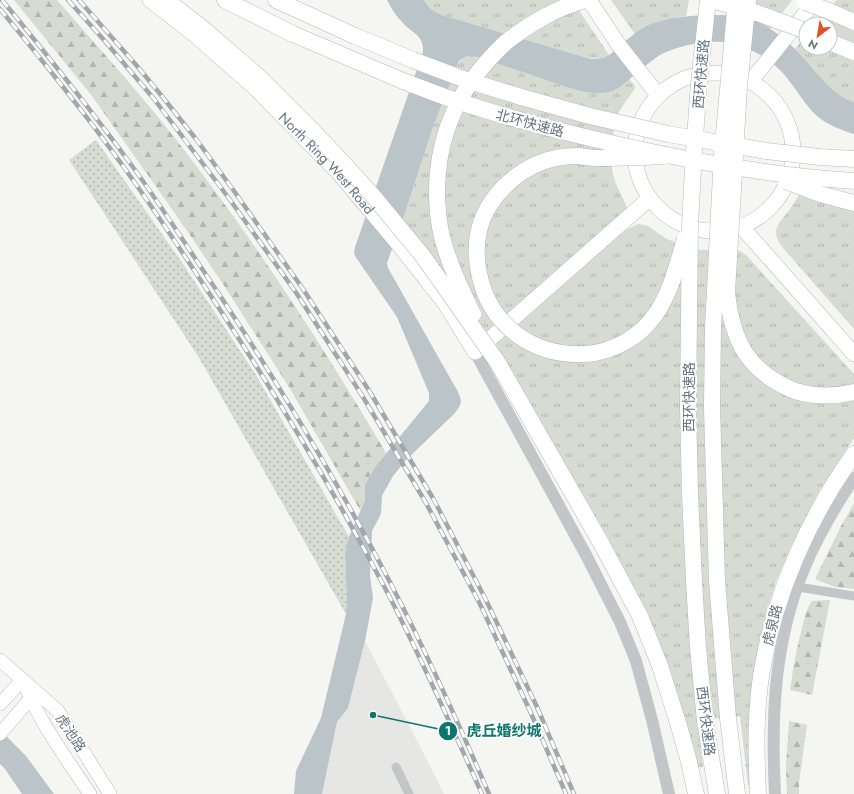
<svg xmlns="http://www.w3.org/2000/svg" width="854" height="794" viewBox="0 0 854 794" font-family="Jost,'Noto Sans SC',sans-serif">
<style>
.built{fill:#e6e7e5}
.grass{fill:url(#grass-dots)}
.forest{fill:url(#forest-firs)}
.park{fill:url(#park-tufts)}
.water{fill:#bac4c9}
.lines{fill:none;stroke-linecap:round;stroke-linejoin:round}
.secondary-casing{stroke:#b4babe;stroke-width:14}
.primary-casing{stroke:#b5b9bd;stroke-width:16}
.trunk-casing{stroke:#b5b8bb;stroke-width:17}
.minor{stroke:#c2c6c9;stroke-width:9}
.tertiary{stroke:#c2c6c9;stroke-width:12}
.secondary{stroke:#fff;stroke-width:13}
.primary{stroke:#fff;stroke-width:15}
.trunk{stroke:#fff;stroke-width:16}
.rail-casing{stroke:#a1a7ac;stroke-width:4.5}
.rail{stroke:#fff;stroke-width:3;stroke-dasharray:9;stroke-linecap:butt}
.trunk-bridge-casing{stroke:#b5b8bb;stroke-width:17;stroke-linecap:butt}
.trunk-bridge{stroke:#fff;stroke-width:16}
.labels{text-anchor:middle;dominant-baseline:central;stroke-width:4;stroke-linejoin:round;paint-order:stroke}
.street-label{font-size:14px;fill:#647582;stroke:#fff}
.leader{fill:none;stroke:#0f766e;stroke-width:1.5}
.callout-dot{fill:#0f766e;stroke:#fff;stroke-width:1.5}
.mark-label{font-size:12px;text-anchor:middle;font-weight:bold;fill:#fff}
.callout-label{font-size:15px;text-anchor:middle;font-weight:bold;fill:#0f766e;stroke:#fff;stroke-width:4;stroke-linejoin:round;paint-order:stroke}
</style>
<defs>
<pattern id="grass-dots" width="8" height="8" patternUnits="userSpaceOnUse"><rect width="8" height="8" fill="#d6dcd2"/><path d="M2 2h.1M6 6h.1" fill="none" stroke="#b1b7b0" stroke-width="1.8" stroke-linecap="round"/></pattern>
<pattern id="forest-firs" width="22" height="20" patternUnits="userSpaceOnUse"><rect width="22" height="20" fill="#d6dcd2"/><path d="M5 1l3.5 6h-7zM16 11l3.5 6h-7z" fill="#b1b7b0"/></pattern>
<pattern id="park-tufts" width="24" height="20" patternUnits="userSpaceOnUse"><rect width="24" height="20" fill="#d6dcd2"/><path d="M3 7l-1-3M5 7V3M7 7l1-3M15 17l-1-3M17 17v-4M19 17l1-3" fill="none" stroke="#b1b7b0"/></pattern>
</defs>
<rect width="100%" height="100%" fill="#f5f5f1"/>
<polygon class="built" points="365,641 411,729 444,794 322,794 337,722 348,708"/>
<polygon class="grass" points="96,140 183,264 256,375 349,537 345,552 347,599 346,614 198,356 69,160"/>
<g class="forest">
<path d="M14,0H57C98,47 140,93 178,142C255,241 323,346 386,453L375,467L367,481L365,485V500L360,510L289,387L223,284L181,222L92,96Z"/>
<polygon points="854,503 854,589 835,587 815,579 841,526"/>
<path d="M830,600L812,695L790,690C793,668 797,646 803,624C805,616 807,608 812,601Z"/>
<polygon points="789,721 807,725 799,783 799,794 787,794 786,767"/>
</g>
<g class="park">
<path d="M424,0H572L609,55C600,60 593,59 584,57L442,15C434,12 428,8 424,0Z"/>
<path d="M611,0H689L686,16C668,19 650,22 635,34Z"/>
<polygon points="746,0 792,0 770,29 748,18"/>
<path d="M837,0H854V102C828,93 812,68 795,49L806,35V48H830V24H816Z"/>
<path d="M467,55L475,56L615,90L629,79L635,86V88C630,97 622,105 618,114C612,130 609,162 614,178C617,189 624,198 627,209L487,332L431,259L402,222L433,127L458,64L464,56Z"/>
<path d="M804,187L854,196V329L783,248C779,243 776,237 776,231C777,223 786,215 790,209C795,202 799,194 804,187Z"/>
<polygon points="638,224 648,226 665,238 686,247 702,250 728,249 738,250 746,255 854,374 854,438 820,490 791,547 776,582 761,634 754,679 750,785 748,785 740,716 698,720 703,767 698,767 684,716 676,690 662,654 649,623 608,538 494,341 626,230"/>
</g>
<g class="water">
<path d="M387,0H424C428,8 434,12 442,15L584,57C590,59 596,60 602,58C608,57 613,52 617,48C627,40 637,30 649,25C668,17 688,16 709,15C719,15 731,15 742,17C770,22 795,47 812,68C826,83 834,95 854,102V134C841,130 827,125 816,115C806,106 799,93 790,82C776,62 752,47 728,43C709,39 677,46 660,55C652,60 645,66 638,72C630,78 619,90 609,92C587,97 559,84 538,77C517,70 496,63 475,56C468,55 464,56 459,61L433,127L402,222L387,263L388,268L458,392C463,402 461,405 454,414L406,460L393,476L384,492L382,496L381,514L372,531L370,576L373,598L365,641L348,708L337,722L322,794H294L296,771L321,718L346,614L347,599L345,552L349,537L365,500V485L367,481L375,467L429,401V393L397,317L355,256L354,252L355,247L423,52C424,34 412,34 402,22C396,16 391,8 387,0Z"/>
<polygon points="0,730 26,756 54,794 22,794 5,769 0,764"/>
</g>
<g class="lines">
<defs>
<g id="secondary">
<polyline points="0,660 58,711 110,794"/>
<path d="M24,683C40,723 66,758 90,794"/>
<polyline points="0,704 22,680"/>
<polyline points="0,734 30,699 37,694"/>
</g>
<g id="primary">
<path id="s1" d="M150,0L195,35L253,86L338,172L399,245L444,302L475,352L650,198"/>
<polyline points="589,0 618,44 658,95"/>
<circle cx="714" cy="152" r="79"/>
<polyline points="750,82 816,0"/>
<polyline points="741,226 854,354"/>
</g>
<g id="trunk">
<polyline points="166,0 200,26 259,77 311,129"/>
<polyline points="225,0 293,34 403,81"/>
<polyline points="276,0 355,36 413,60"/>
<polyline points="830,42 854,52"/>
<path d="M505,43C526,26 559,6 586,0"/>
<polyline points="820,194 854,203"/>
<path d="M795,391C815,397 834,397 854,392"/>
<polyline points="728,718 737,794"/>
<polyline points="705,721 717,794"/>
<polyline points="679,726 689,762 696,794"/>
<path d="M758,794C756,753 755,711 762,670C775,593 809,517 854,454"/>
</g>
</defs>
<use href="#secondary" class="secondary-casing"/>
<use href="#primary" class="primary-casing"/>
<use href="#trunk" class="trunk-casing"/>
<g class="minor">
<polyline points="798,587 854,596"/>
<polyline points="396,767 409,794"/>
</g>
<g class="tertiary">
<polyline points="475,352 586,555 620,622 636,661 652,720 669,794"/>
<path d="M775,794C771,716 774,642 804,569C817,537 835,507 854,478"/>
</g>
<use href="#secondary" class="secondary"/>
<use href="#primary" class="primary"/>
<use href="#trunk" class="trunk"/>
<defs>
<g id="rail">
<path d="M2,0C45,52 87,105 127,159C159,202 187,247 217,291C280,386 339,484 392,586C427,654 459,724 489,794"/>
<polyline points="68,0 104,40 154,99 228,197 297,294 363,397 426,503 480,604 530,711 566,794"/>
<polyline points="79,0 137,66 161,95 196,139 234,191 303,289 370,392 434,500 486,600 537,707 574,794"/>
<path d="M0,9C42,60 84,112 123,166C153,208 181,250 209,293C272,388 331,486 385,588C420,655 451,725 482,794"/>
</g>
</defs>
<use href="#rail" class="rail-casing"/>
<use href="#rail" class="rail"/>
<defs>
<g id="trunk-bridge">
<polyline points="712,0 757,13 806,31"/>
<path d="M748,0L739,86L727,292C732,341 748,372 795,391"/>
<polyline points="805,2 829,11 854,22"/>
<polyline points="413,60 466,80 521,97 590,116 668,134 766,151 820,157 854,159"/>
<path d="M403,81C422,88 441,96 460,102C511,119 563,132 615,144C694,162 773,176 854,181"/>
<polyline points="311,129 345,165 374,197 422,255 439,279 498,363 601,543 640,616 660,666 679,726"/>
<path d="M665,156C642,157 619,158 595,158C589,158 583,156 577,156C565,156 553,158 542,162C528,167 515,176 504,187C480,211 472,239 479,273C489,325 533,357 586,354C613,352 640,337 655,315C671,293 677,265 685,239"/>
<polyline points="786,181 820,194"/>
<path d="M473,314C461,289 449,264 442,237C433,198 436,151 453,114C464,87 484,63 505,43"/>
<polyline points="728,718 717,581 712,407 713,328 722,156 736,0"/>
<polyline points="705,721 698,648 694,581 690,494 688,407 690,224 694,151 699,83 708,0"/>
</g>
</defs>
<use href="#trunk-bridge" class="trunk-bridge-casing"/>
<use href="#trunk-bridge" class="trunk-bridge"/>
</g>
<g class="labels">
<g class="street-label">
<text transform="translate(701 74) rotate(-85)">西环快速路</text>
<text transform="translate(530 123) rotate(15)">北环快速路</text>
<text stroke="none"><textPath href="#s1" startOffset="241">North Ring West Road</textPath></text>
<text transform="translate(689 397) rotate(-90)">西环快速路</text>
<text transform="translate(772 625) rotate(-76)">虎泉路</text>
<text transform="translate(706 721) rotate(83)">西环快速路</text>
<text transform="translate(71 733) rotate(57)">虎池路</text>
</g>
</g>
<path class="leader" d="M373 715L448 731"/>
<g class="callout-dot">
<circle cx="373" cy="715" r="4"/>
<circle cx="448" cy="731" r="10"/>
</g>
<g class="mark-label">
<text x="448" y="735">1</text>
</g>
<g class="callout-label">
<text x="504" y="736">虎丘婚纱城</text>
</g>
<g transform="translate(818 36) rotate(211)"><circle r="19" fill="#ffffff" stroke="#c1c8cd"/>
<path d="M0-3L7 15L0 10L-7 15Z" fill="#e25225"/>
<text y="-6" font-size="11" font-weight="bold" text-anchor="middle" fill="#647582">N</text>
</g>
</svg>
